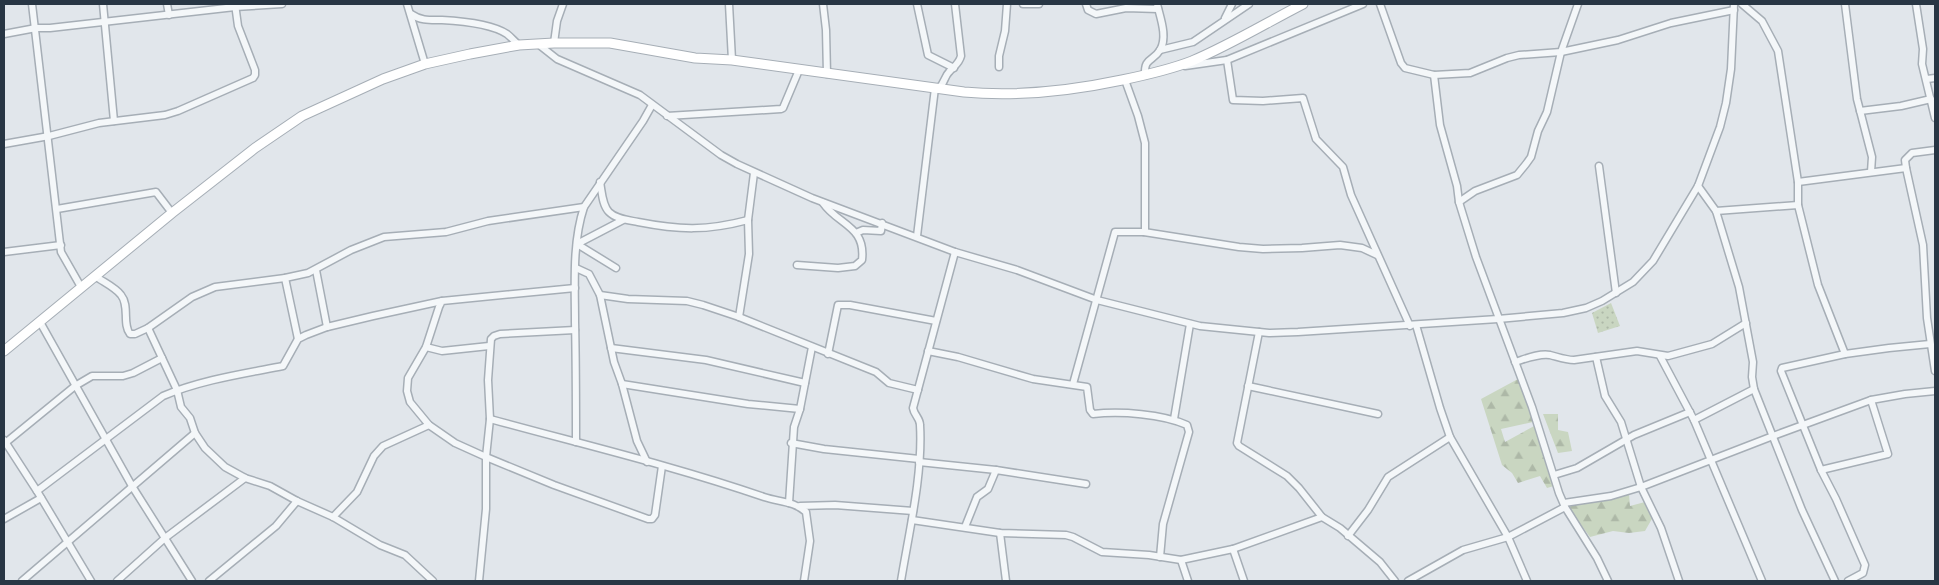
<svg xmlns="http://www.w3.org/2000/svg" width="1939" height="585" viewBox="0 0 1939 585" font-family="'PT Sans',sans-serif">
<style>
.forest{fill:url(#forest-firs)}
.park{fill:url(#park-dots)}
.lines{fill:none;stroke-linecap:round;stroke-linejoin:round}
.minor-casing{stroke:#a6aeb6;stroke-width:9}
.secondary-casing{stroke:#a6aeb6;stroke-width:11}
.minor{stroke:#f4f7f9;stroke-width:6}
.secondary{stroke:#fff;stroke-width:9}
</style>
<defs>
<pattern id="forest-firs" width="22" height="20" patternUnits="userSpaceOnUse" patternTransform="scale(1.25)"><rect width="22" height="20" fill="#c9d6c1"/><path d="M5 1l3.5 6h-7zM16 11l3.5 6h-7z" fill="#adb8a7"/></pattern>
<pattern id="park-dots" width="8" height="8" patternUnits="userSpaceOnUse" patternTransform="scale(1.25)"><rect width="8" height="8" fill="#c9d6c1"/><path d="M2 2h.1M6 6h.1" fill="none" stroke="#adb8a7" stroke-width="1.8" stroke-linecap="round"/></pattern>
</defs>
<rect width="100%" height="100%" fill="#e1e6eb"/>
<g class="forest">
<polygon points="1518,379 1533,422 1501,429 1505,442 1536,425 1557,485 1547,488 1540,476 1518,483 1512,473 1502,465 1481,399"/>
<polygon points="1543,414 1558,414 1558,430 1568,432 1572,451 1558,453"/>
<polygon points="1629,494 1630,506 1645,502 1653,517 1645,531 1629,533 1613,531 1590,537 1567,506"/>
</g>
<polygon class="park" points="1611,303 1620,326 1598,333 1592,313"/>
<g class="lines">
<defs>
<g id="minor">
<polyline points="32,4 61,252 81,287"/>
<polyline points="103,4 114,121"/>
<polyline points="167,4 169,15"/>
<polyline points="407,4 425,64"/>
<polyline points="729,4 732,60"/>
<polyline points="823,4 826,30 827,74"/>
<polyline points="917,4 928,55 954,68"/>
<polyline points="1023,4 1039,4"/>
<polyline points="1086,4 1088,10 1096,14 1126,8 1158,9"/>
<polyline points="1380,4 1401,63 1405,68 1434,75 1470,73 1507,58 1519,55 1561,52 1618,40 1671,23 1734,10"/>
<polyline points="1742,4 1762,21 1778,51 1798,182 1798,205 1818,285 1845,354"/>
<polyline points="1845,4 1857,99 1872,157 1871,172"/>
<polyline points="1916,4 1923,49 1922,64 1935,118"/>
<path d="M411,14C421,21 430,20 442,20C460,21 492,24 507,34C511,37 515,42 519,45"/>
<polyline points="1225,18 1232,4"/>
<polyline points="4,34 36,28 50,28 235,7 282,4"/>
<polyline points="554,43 557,21 563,4"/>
<polyline points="538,44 557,59 640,95 721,155 737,164 812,198 955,252 1017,270 1097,300 1200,326 1269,333 1298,332 1498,319 1563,313 1586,308 1602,301 1633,282 1653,261 1698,186 1720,127 1726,103 1731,69 1734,4"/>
<polyline points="1160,50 1193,42 1249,4"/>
<polyline points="1227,60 1233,100 1263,101 1303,98 1316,139 1343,167 1351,195 1410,326"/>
<polyline points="1185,66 1227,60 1363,4"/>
<polyline points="999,67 999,56 1005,31 1007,4"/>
<path d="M1145,75C1144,57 1153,62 1160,50C1168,37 1160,17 1157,4"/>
<polyline points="1434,75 1440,125 1457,186 1459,202 1476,257 1532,407 1559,493 1565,507 1597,558 1608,581"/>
<polyline points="1927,79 1935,78"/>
<path d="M938,89C945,83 944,77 949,72C954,66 959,64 961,56L955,4"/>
<polyline points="1860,111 1901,106 1931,99"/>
<polyline points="667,116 781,109 783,108 799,70"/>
<polyline points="4,144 49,136 99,123 165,115 178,111 253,78 255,75 255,70 238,26 235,4"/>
<polyline points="1935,150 1912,153 1905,160 1906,168 1923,245 1927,318 1935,371"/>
<polyline points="1599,166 1616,293"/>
<path d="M600,182C602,192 602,205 609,212C616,219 628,220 638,222C679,230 707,231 748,220"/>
<polyline points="1798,182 1906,168"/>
<polyline points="1698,186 1716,211 1739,287 1753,362 1752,377 1754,389 1802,510 1835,581"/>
<polyline points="1459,202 1475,191 1517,175 1526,164 1531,157 1538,131 1547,112 1561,52 1578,4"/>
<polyline points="57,209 156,192 172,213"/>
<polyline points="1716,211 1798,205"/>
<polyline points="1144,232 1239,247 1263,249 1302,248 1340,245 1362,248 1377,255"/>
<polyline points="856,233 863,230 881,231 882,223"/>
<polyline points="917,236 935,88"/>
<polyline points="4,252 61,245"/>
<path d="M797,265L838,268L855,266L862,260C866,226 838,225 823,203"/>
<polyline points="576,268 589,274 600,295 614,362 622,384 637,441 647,462"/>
<polyline points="616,268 577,244 623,220"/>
<polyline points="316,270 327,327"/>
<path d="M95,276C103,282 115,287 121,295C130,306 122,324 130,334H135L148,328L192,297L215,287L285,278L308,273L351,250L384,237L446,232L488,221L584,207"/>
<polyline points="285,278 298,339"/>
<polyline points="575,288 442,301 439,307 426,347 408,378 407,391 410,402 429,425 455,443 486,457 554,485 648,519 652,519 655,515 662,466"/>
<polyline points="600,295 628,299 687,301 703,305 739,317 876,372 889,383 918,390"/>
<polyline points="739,317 749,254 748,220 754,173"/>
<polyline points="40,322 132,486 192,581"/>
<polyline points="1416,325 1440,408 1450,437 1508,537 1527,581"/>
<polyline points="148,328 177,390 181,407 190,418 195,433 205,448 225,467 245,478 270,486 297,501 333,517 380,545 405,555 433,581"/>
<polyline points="1259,332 1237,443 1239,446 1287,476 1299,488 1322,517 1340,528 1380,562 1395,581"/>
<polyline points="426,347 442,351 489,346"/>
<polyline points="611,348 706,360 805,383"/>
<path d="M928,351L958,357L1033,379L1087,387L1090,410L1093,414C1121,411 1162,414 1187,425L1189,432L1163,524L1160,557"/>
<polyline points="828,354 838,305 850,305 936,321"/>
<polyline points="1660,356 1694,420 1762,581"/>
<polyline points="1596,357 1605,396 1621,422 1641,487 1661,528 1679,581"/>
<path d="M1515,362C1525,359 1539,353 1550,355C1558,357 1565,360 1574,360L1637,351L1668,356L1712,344L1746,323"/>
<polyline points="622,384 748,404 800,409"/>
<polyline points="1073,384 1115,232 1144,232 1145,230 1145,143 1138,116 1125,80"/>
<polyline points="1248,386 1378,414"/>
<path d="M490,419C581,444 674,466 764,497C779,502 794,501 806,512L810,541L804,581"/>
<polyline points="1174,419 1190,324"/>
<polyline points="1694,420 1754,389"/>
<polyline points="4,440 37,491 91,581"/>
<path d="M576,442C576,402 576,362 575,322C575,285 572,243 584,207L643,121L652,105"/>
<polyline points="791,443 824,449 919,459"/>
<polyline points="4,444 75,386 92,376 123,376 133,373 162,358"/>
<polyline points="919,462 996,470"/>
<polyline points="1821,470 1888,454 1871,400"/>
<polyline points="1554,475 1577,468 1634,435 1690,412"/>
<path d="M37,491L163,396C201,380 242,374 283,366L298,339L306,335L327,327L373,316L442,301"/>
<polyline points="789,503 794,427 800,409 812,347"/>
<polyline points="1564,503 1611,496 1641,487 1773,436 1871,400 1905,394 1935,391"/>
<polyline points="800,506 835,505 913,511"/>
<polyline points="333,517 357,492 374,456 383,446 429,425"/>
<polyline points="4,519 41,498"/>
<polyline points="912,520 1000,533 1066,535 1073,537 1102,552 1149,555 1181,560 1233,549 1322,517"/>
<polyline points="965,527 977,497 988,489 996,470 1086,484"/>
<polyline points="1000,533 1006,581"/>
<polyline points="1348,536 1368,510 1388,477 1450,437"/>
<polyline points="1233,549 1244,581"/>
<polyline points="1181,560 1188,581"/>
<polyline points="22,581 195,433"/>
<polyline points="117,581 165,538 245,478"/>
<polyline points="209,581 276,526 297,501"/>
<polyline points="479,581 486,509 486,457 490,419 488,380 491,339 494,336 500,334 575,330"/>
<path d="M901,581C909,532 923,474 920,425C920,418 914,415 913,408L955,252"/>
<polyline points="1408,581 1463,550 1508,537 1565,507"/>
<polyline points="1848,581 1863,573 1865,565 1836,499 1821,470 1781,371 1782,368 1845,354 1889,348 1930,344"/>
</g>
<path id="secondary" d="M4,351L172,213L255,148L302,116L383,79L425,64L470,54L519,45L554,43H610L695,58L732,60L964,92C1017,97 1070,91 1122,80C1146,75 1169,70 1192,61C1230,45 1266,23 1303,4"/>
</defs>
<use href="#minor" class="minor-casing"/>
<use href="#secondary" class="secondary-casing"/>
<use href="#minor" class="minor"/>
<use href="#secondary" class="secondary"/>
</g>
<rect width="1939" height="585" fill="none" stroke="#283644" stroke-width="10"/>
</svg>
